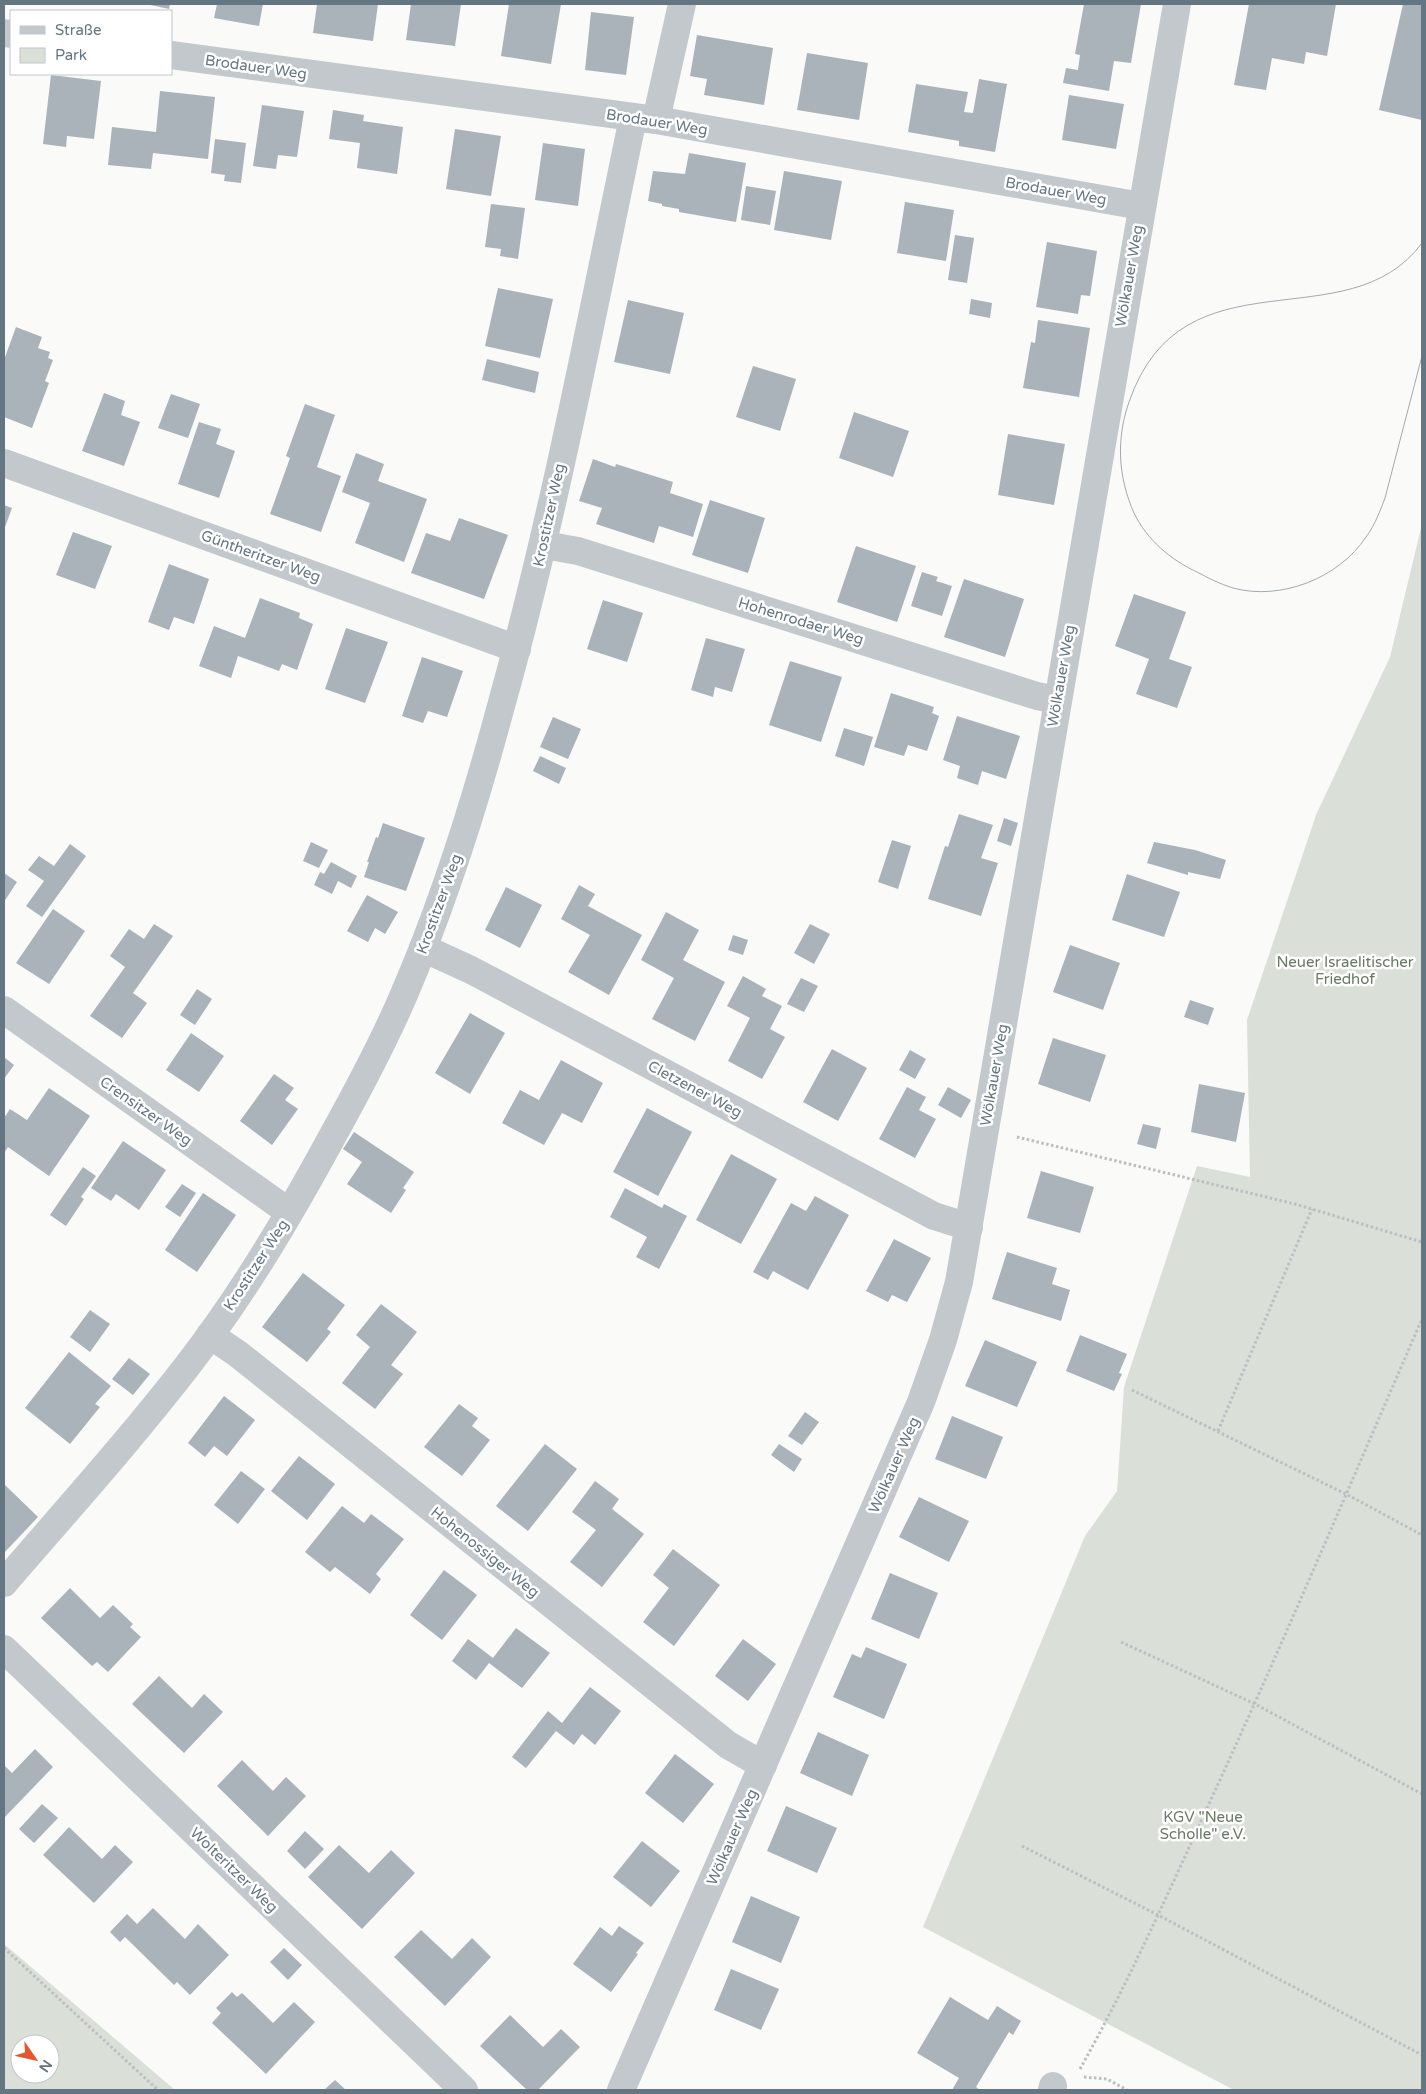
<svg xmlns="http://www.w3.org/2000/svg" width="1426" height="2094" viewBox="0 0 1426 2094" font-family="'Varela Round',sans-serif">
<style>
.green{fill:#dadfd7;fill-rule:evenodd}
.building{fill:#aab3b9}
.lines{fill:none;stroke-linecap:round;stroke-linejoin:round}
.path{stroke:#bbbfc2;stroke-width:3;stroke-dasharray:2.5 2.5;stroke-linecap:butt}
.minor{stroke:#c3c8cc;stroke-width:28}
.tram{stroke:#a2aab0;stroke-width:1}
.labels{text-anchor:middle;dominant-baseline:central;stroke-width:5;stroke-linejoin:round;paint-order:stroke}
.street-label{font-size:15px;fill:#657683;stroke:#fff}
.park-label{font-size:15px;fill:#687a64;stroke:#fff}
</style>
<rect width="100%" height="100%" fill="#fafaf8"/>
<g class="green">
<polygon points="1422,524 1422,2090 1234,2090 923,1927 1085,1536 1117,1491 1124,1387 1197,1166 1250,1177 1247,1020 1316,815 1390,657"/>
<path d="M4,1944L175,2090H4ZM20,2044H50V2074H20Z"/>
</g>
<g class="building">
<polygon points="146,4 170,4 169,9"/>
<polygon points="217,4 263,4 259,26 214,18"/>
<polygon points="317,4 378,4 373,41 313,33"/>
<polygon points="411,4 461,4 455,46 406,40"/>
<polygon points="509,4 561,4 551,64 501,56"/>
<polygon points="1084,4 1141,4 1131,63 1114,61 1109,91 1063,83 1066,68 1078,70 1080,55 1075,54"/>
<polygon points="1249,4 1336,4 1327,56 1306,52 1304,64 1272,58 1266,90 1234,85"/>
<polygon points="1403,4 1422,4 1422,120 1379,110"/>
<polygon points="591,12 634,17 626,75 585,70"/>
<polygon points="697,35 773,48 764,105 704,95 707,79 690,76"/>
<polygon points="807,53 868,63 859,120 797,110"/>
<polygon points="51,75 101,81 94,139 67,136 66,147 43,144"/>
<polygon points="979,79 1007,84 995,152 959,146 959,141 908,132 916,84 968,92 964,112 973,113"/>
<polygon points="160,91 215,97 208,159 153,153 151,169 108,165 112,127 156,132"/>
<polygon points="1069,95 1124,104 1116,149 1062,140"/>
<polygon points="262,105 304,111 297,157 278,155 276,169 253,166"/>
<polygon points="333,110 364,115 363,121 403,127 397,174 357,168 360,143 329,139"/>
<polygon points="455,129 501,136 491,196 446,189"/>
<polygon points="215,139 246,143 241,183 224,181 225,175 211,173"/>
<polygon points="543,143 585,149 578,206 535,200"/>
<polygon points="689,153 746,163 736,222 679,212 679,209 662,206 662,204 648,201 653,171 685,174"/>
<polygon points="784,171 842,181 831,240 774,230"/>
<polygon points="746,186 776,191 770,225 741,220"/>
<polygon points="905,202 954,210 946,261 897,253"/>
<polygon points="491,204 525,208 518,259 500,256 501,249 485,247"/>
<polygon points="955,235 974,238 967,283 948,280"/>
<polygon points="1047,242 1097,251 1090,296 1081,295 1078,314 1036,307"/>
<polygon points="498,288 553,299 540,358 485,346"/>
<polygon points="971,299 992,303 990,318 969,314"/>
<polygon points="628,300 684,313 670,374 614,362"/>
<polygon points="1038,320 1090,328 1079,397 1023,388 1031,342 1035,343"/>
<polygon points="16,327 42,337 38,348 50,352 48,358 53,360 45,381 49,383 32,428 4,417 4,360"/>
<polygon points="487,359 539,372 535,393 482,380"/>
<polygon points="753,366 796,379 780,431 736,417"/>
<polygon points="104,393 125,401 121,415 140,422 124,466 82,451"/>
<polygon points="171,394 200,404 188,438 158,428"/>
<polygon points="305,404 335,415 317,467 341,476 321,532 270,514 290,458 286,456"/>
<polygon points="854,412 909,431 893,477 839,458"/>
<polygon points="199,422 221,429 216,444 235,451 219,498 178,484"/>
<polygon points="1008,434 1065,444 1054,505 998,495"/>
<polygon points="356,453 384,464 378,481 427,499 404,562 355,543 370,503 342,492"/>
<polygon points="593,459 615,467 616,464 673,482 670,493 703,504 693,537 659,526 654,543 596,524 602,508 579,501"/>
<polygon points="710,500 765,518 748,573 692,555"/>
<polygon points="4,505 12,508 4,530"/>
<polygon points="459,518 508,535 484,599 411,573 426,533 450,541"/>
<polygon points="73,532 112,546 95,589 56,575"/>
<polygon points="856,546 916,566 897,622 837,602"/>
<polygon points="169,564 209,579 194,624 174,617 169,630 148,622"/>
<polygon points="922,572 938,577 936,581 952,586 942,616 911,606"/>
<polygon points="964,579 1024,599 1005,657 944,637"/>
<polygon points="1134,594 1186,612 1169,659 1192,667 1177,708 1136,694 1149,659 1115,646"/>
<polygon points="260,598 300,613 299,618 313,624 297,670 282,664 279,671 238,656 231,678 199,666 214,626 245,638"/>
<polygon points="603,600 643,613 627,662 587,649"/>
<polygon points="346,628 388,642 365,703 325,689"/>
<polygon points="706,638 745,649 732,692 715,687 713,697 691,690"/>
<polygon points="422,657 463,671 447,717 428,711 423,723 402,716"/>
<polygon points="790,661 842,677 821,742 769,725"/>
<polygon points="891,693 934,707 932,713 939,716 927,751 908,745 904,756 874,747"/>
<polygon points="957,716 1020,736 1006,779 982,771 978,785 957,778 960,766 943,760"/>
<polygon points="553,717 581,729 568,759 540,747"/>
<polygon points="844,728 873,737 864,766 835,756"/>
<polygon points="540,756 566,768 559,784 533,771"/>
<polygon points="959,814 993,825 981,858 998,863 981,916 928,899 945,846 948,847"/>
<polygon points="1004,818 1018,823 1011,846 997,841"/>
<polygon points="383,823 425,838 406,891 364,877 369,862 367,862 376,837 378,838"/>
<polygon points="892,840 911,846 898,889 878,882"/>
<polygon points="311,842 328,850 319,868 303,861"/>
<polygon points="1154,842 1195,850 1226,860 1220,879 1188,872 1188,875 1147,863"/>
<polygon points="70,844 86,856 42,917 26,906 44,881 28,870 39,856 54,866"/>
<polygon points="331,862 357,876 351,888 338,881 332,894 314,885 320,872 324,874"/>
<polygon points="4,873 17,882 4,902"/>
<polygon points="1127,874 1180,892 1164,937 1112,920"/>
<polygon points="579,885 595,894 588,906 642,935 609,995 568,972 590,935 561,919"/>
<polygon points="506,887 542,905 520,948 485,930"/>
<polygon points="367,895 398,912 385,934 375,928 368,942 347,931"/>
<polygon points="53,909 85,931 49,984 16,963"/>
<polygon points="666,912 699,930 683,960 725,982 695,1041 652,1019 674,978 641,960"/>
<polygon points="154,924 173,936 133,993 147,1003 122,1038 90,1016 125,967 110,956 129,929 144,939"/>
<polygon points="810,924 830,934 814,964 794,953"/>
<polygon points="733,935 748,940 743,955 728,950"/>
<polygon points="1070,945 1120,963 1103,1010 1053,992"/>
<polygon points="743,976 766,989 762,996 782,1006 770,1029 785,1037 762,1079 728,1061 750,1018 727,1006"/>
<polygon points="801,978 818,986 804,1012 787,1004"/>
<polygon points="197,989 212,999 195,1025 180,1015"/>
<polygon points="1190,1000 1214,1008 1208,1025 1184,1017"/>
<polygon points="470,1013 505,1033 470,1094 435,1073"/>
<polygon points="191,1033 224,1056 199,1092 166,1070"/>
<polygon points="1053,1038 1106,1055 1090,1102 1038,1084"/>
<polygon points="832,1049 867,1068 838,1121 803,1102"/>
<polygon points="910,1050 926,1059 915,1079 899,1070"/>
<polygon points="4,1057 14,1065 4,1079"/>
<polygon points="561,1060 603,1083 582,1123 562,1113 544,1145 502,1123 520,1090 539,1100"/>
<polygon points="274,1074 294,1088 285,1100 298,1109 272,1145 240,1121"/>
<polygon points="1199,1084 1245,1093 1236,1142 1191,1132"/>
<polygon points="907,1087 926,1097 919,1110 936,1119 915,1158 879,1139"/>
<polygon points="948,1087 971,1100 961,1118 938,1105"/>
<polygon points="49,1088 90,1116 49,1176 8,1147 4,1153 4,1118 10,1109 27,1120"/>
<polygon points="647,1108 692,1132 658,1196 613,1172"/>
<polygon points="1143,1124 1161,1128 1156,1149 1137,1144"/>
<polygon points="354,1132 414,1172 403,1188 406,1190 391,1213 347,1184 362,1162 343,1149"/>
<polygon points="123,1141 166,1170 139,1210 116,1194 111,1201 91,1188"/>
<polygon points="731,1154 777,1179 741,1244 696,1220"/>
<polygon points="83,1167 96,1176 81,1197 84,1199 66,1226 50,1215"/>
<polygon points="1041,1171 1094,1187 1080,1233 1027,1218"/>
<polygon points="182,1184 196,1193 180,1217 165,1207"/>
<polygon points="625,1188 662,1208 664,1204 687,1216 659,1269 636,1257 647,1237 610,1217"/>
<polygon points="203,1193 236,1215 197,1272 165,1250"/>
<polygon points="815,1196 849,1215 808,1290 773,1271 768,1280 753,1272 791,1203 806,1211"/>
<polygon points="894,1239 931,1258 907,1302 892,1295 888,1302 866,1291"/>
<polygon points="1007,1252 1057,1268 1052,1284 1070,1290 1061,1321 992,1299"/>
<polygon points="303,1273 345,1305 327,1329 331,1332 307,1362 262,1327"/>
<polygon points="381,1304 417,1332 391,1365 403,1374 375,1409 342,1383 370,1347 356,1335"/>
<polygon points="90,1310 110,1324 90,1352 70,1337"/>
<polygon points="1080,1335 1127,1354 1119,1373 1122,1374 1114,1391 1066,1371"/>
<polygon points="985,1340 1037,1362 1017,1407 965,1386"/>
<polygon points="69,1352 111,1386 95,1404 100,1407 70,1444 25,1408"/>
<polygon points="129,1358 150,1374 133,1395 112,1379"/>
<polygon points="224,1396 255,1420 227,1456 214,1446 205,1457 188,1443"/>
<polygon points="459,1404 478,1418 472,1426 490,1440 462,1476 424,1447"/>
<polygon points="805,1412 819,1422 802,1445 788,1436"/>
<polygon points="952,1416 1003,1437 986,1479 935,1459"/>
<polygon points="545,1444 577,1469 528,1531 496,1506"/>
<polygon points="779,1444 802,1459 794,1472 771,1455"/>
<polygon points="299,1456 335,1484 307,1520 271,1491"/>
<polygon points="241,1471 265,1489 238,1524 214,1505"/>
<polygon points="595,1481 619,1499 612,1509 644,1534 602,1587 570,1562 596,1530 572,1512"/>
<polygon points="4,1484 38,1517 4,1553"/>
<polygon points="919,1497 969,1521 949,1562 899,1537"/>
<polygon points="342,1506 364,1523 371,1514 404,1539 376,1574 381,1579 370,1594 335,1567 330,1572 305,1552"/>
<polygon points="673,1549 720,1585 674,1646 643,1622 669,1588 653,1575"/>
<polygon points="444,1570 477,1595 442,1640 410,1615"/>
<polygon points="890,1573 938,1593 919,1639 871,1619"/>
<polygon points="70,1588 100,1618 113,1605 133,1624 130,1627 141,1637 108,1672 97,1662 92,1666 41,1618"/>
<polygon points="516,1628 550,1653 522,1688 489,1663 476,1680 452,1661 468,1639 493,1658"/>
<polygon points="743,1639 776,1664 748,1701 715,1676"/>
<polygon points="866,1647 907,1664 884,1719 833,1697 852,1654 861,1658"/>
<polygon points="159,1676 192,1708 204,1694 223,1712 184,1753 132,1704"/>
<polygon points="590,1687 621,1711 595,1745 582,1734 574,1745 556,1731 526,1768 512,1757 548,1711 562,1723"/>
<polygon points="818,1732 869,1755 852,1796 800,1773"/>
<polygon points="35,1749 53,1767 4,1818 4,1765 12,1773"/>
<polygon points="675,1754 714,1784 683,1823 645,1793"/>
<polygon points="242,1760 273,1791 286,1777 306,1796 268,1836 217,1786"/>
<polygon points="42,1804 58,1818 34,1843 19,1829"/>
<polygon points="786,1806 837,1828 817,1873 767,1851"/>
<polygon points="69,1827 102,1859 115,1845 133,1862 94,1903 43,1855"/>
<polygon points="305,1831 324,1849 305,1869 287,1851"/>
<polygon points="642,1841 680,1871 651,1907 613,1877"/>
<polygon points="339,1845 369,1873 391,1850 415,1873 362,1929 308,1877"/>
<polygon points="751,1896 800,1917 781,1963 732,1942"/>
<polygon points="153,1908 185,1939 198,1924 229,1955 190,1995 177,1982 174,1985 125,1937 120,1942 110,1932 127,1914 137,1924"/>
<polygon points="619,1926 644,1943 636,1953 638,1954 611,1992 573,1964 600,1927 612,1936"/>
<polygon points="421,1930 452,1959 472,1938 491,1957 445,2006 394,1957"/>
<polygon points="284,1948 302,1965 288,1980 270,1962"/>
<polygon points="731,1969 779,1989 761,2030 714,2010"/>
<polygon points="232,1992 237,1997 242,1993 273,2023 294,2002 315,2022 266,2074 212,2023 221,2013 216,2008"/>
<polygon points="950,1997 988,2020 997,2006 1021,2021 1013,2035 1009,2032 976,2087 980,2090 952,2090 959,2078 917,2053"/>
<polygon points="510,2015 543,2047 561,2029 580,2047 538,2090 527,2090 480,2046"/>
<polygon points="335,2080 346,2090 324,2090"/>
</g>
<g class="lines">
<g class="path">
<polyline points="1017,1137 1295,1204 1422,1242"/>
<polyline points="1132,1390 1346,1494 1422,1535"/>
<polyline points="1218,1431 1312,1209"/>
<polyline points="1121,1642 1255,1704 1422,1794"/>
<polyline points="1022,1846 1158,1915 1422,2055"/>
<polyline points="4,1948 158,2090"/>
<path d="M1080,2069C1127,1985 1167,1896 1207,1808C1282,1646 1351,1482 1422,1319"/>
<polyline points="1084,2077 1107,2079 1127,2090"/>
</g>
<g class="minor">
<polyline points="4,33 11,34"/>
<polyline points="171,55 656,120 1141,206"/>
<polyline points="656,120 682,4"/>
<polyline points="4,463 517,649"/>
<polyline points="544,545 578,551 1037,696 1057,700"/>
<polyline points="423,948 471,970 934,1216 969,1227"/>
<polyline points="4,1010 289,1212"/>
<polyline points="210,1335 238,1354 728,1745 763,1765"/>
<path d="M4,1583C66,1511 130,1440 188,1365C243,1294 289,1216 332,1137C358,1090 384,1042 405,992C445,899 475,803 501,706C555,513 592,314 633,118"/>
<polyline points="4,1649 464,2090"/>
<polyline points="621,2090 921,1402 943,1340 959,1282 1177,4"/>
<polyline points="1052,2090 1053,2086"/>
</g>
<path class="tram" d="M1422,243C1348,344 1183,246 1129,402C1116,439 1118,477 1134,513C1147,540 1171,560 1197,572C1208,578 1220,584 1233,588C1281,601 1339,578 1366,537C1375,525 1380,511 1385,498L1422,356"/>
</g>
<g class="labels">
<g class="street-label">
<text transform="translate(256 67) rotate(8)">Brodauer Weg</text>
<text transform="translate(657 122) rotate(9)">Brodauer Weg</text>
<text transform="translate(1056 191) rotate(10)">Brodauer Weg</text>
<text transform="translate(1129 276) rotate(-80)">Wölkauer Weg</text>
<text transform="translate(549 515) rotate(-78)">Krostitzer Weg</text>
<text transform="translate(261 556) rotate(20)">Güntheritzer Weg</text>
<text transform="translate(801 621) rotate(17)">Hohenrodaer Weg</text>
<text transform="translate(1061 676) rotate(-80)">Wölkauer Weg</text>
<text transform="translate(439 904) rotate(-70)">Krostitzer Weg</text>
<text transform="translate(994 1075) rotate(-80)">Wölkauer Weg</text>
<text transform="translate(695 1089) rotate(28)">Cletzener Weg</text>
<text transform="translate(146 1111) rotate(35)">Crensitzer Weg</text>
<text transform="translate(256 1265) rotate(-57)">Krostitzer Weg</text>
<text transform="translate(894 1465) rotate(-66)">Wölkauer Weg</text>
<text transform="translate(485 1552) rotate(39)">Hohenossiger Weg</text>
<text transform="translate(732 1837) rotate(-66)">Wölkauer Weg</text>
<text transform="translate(234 1870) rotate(44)">Wolteritzer Weg</text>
</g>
<g class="park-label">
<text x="1345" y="962">Neuer Israelitischer<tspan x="1345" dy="17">Friedhof</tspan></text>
<text x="1203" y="1817">KGV "Neue<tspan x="1203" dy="17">Scholle" e.V.</tspan></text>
</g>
</g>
<rect width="1426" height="2094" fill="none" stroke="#657683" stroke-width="10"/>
<rect x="10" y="10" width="162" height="65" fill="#ffffff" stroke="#c1c8cd"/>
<rect x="20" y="26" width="25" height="8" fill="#c3c8cc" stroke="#c1c8cd"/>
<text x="55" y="35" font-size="15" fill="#657683">Straße</text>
<rect x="20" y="48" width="25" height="15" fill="#dadfd7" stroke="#c1c8cd"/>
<text x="55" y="60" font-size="15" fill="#657683">Park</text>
<g transform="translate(35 2059) rotate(124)"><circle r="24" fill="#ffffff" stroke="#c1c8cd"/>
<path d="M0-4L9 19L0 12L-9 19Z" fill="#e4572e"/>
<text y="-8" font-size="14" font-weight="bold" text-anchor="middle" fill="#657683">N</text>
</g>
</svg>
